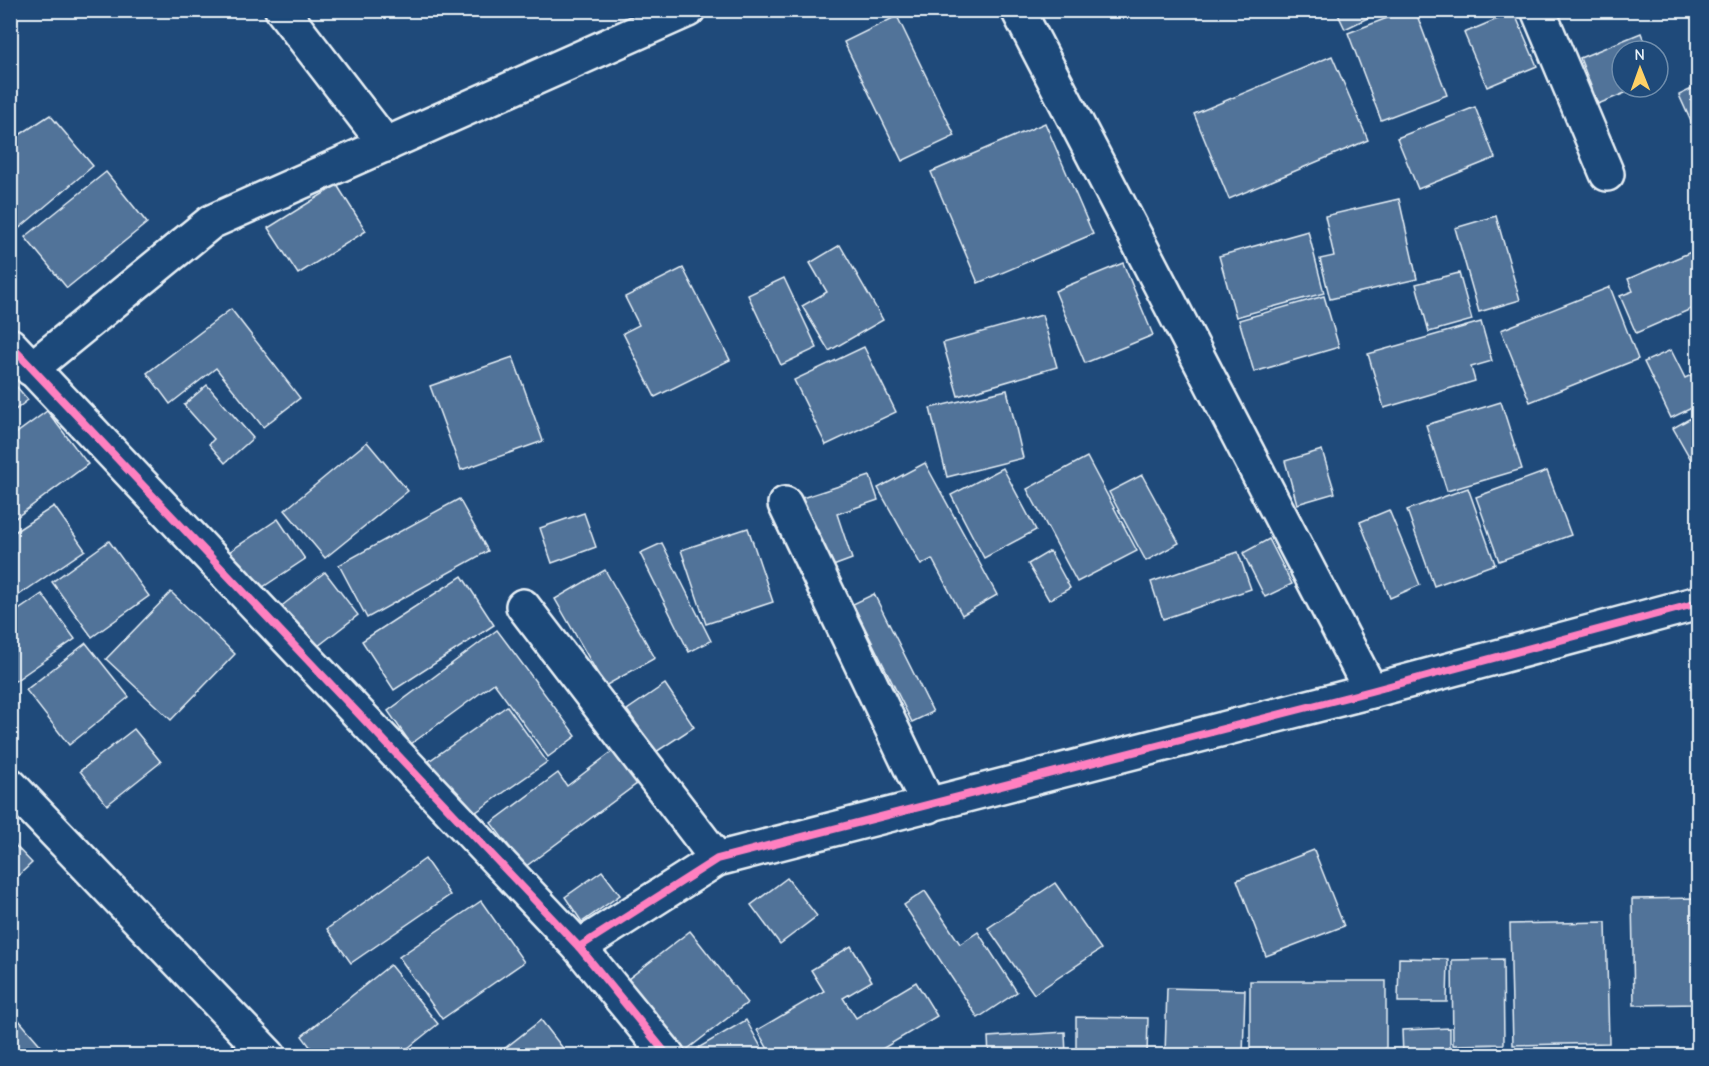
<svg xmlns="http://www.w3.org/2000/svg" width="1709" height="1066" viewBox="0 0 1709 1066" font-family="'Comic Neue',sans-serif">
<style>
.building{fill:#517399;stroke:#e8f1f8;stroke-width:1.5}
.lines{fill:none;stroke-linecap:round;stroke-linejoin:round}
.street-casing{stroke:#e8f1f8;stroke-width:38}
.street{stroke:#1f4a7a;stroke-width:33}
.cycleway-casing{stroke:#1f4a7a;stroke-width:11}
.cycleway{stroke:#ff80c0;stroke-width:8}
</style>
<rect width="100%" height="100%" fill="#1f4a7a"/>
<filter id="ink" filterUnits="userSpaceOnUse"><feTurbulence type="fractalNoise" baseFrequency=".0167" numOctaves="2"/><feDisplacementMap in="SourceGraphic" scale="12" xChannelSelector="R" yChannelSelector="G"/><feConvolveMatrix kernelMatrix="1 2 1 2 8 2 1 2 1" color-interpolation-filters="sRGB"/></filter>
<g filter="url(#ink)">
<g class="building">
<polygon points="1336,10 1384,10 1345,29"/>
<polygon points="1408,10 1415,10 1447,95 1381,120 1348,33"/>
<polygon points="1514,12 1537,66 1487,87 1464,33"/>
<polygon points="897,16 955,136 902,161 844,42"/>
<polygon points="1641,33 1648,51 1622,51 1622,87 1640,87 1598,104 1580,58"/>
<polygon points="1332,56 1368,140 1229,199 1194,114"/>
<polygon points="1698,86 1698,137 1679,95"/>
<polygon points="1475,107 1495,158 1418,189 1397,138"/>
<polygon points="50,115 93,166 10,236 10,141"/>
<polygon points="1045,123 1093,234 978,283 931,172"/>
<polygon points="106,172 147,223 67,288 25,237"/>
<polygon points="337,185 366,231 298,274 268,228"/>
<polygon points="1399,199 1417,279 1330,299 1320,259 1334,256 1325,216"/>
<polygon points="1496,216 1520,300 1479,312 1455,228"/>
<polygon points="1308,231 1324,293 1236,317 1219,256"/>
<polygon points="840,245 883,320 829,351 802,306 827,292 810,263"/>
<polygon points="1698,249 1698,306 1636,333 1620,296 1633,291 1628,279"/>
<polygon points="1123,263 1153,335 1085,363 1055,291"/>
<polygon points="683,268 730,360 655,397 623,333 639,325 625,297"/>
<polygon points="1459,273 1472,320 1429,332 1416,284"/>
<polygon points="784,278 817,348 781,365 748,295"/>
<polygon points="1610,287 1638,359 1530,402 1501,330"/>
<polygon points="1324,296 1339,347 1254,372 1239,320"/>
<polygon points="231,309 300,398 263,427 216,368 170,404 147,373"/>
<polygon points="1042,315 1057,367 958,396 943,343"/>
<polygon points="1481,322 1492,361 1471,367 1475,381 1384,408 1368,354"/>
<polygon points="864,347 896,412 826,445 794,380"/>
<polygon points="1671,350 1685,378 1698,372 1698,405 1671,418 1644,362"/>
<polygon points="513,357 543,441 461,470 430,386"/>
<polygon points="10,379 28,400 10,414"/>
<polygon points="207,385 253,438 225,463 209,444 214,439 184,405"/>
<polygon points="1007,390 1023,458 947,477 930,408"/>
<polygon points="1501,402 1522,469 1447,491 1426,425"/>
<polygon points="47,411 88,464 10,522 10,438"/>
<polygon points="1698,414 1698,472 1673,428"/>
<polygon points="367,442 408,491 325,558 285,510"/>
<polygon points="1322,450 1335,493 1297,504 1285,461"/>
<polygon points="1087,457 1137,551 1077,582 1027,489"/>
<polygon points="925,463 997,595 962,615 932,559 921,565 878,488"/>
<polygon points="1003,468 1036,530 984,558 951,495"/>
<polygon points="1547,471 1571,535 1499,561 1476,497"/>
<polygon points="1142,475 1179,543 1146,561 1109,492"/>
<polygon points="870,476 878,500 837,514 852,559 825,569 802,498"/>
<polygon points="1468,488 1495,564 1434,586 1407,510"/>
<polygon points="459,499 488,551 367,618 339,565"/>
<polygon points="54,506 85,550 13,599 10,595 10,535"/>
<polygon points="1389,510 1420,585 1390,598 1360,522"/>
<polygon points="584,513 596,547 552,563 540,528"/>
<polygon points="278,519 305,559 257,591 229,552"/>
<polygon points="748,528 773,602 706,624 681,550"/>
<polygon points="1269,539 1292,584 1265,597 1243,553"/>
<polygon points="109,541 149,596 92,637 52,582"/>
<polygon points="662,543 711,641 689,652 640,553"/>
<polygon points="1050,551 1070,588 1049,600 1028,564"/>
<polygon points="1238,552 1251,589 1163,619 1151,582"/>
<polygon points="605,570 655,658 605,686 555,599"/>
<polygon points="325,572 358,615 313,650 279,608"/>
<polygon points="462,576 494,625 394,690 362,641"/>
<polygon points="171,592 235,654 171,720 106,659"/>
<polygon points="42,594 75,639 15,681 10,674 10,616"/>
<polygon points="874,594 933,712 912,722 853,604"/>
<polygon points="497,630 576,736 548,757 494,683 411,744 388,711"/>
<polygon points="86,643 129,697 69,745 26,690"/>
<polygon points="665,684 694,727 656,752 627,710"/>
<polygon points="507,706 547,762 469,817 429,761"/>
<polygon points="134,729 161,762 107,805 80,771"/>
<polygon points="613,751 638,783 525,867 491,823 558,773 567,786"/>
<polygon points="10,840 32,863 10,883"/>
<polygon points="1314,850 1344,926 1266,956 1237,880"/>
<polygon points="425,859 450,895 351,963 327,929"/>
<polygon points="602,871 620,895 582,922 565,897"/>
<polygon points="787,878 817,916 780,944 751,905"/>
<polygon points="1055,883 1101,949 1034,994 988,928"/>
<polygon points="925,891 960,944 978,932 1017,992 978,1018 904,905"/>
<polygon points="1698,898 1698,1004 1634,1005 1632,899"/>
<polygon points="481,901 524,962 442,1019 399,957"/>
<polygon points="1606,922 1609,1043 1513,1045 1510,924"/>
<polygon points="690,931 747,1003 680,1055 623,983"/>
<polygon points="851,946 872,981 843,998 856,1018 916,982 937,1016 877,1052 879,1056 772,1056 757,1030 824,991 811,970"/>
<polygon points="1399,958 1448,959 1447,1002 1398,1002"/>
<polygon points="1503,959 1504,1044 1453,1045 1452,960"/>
<polygon points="390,965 438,1024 398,1056 317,1056 302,1036"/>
<rect x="1250" y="981" width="136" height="75"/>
<polygon points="1167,988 1245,990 1243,1056 1165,1054"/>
<polygon points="12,1012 50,1056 10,1056"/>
<polygon points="1076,1017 1148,1018 1147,1056 1076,1056"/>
<polygon points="541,1020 569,1056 495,1056"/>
<polygon points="746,1020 766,1056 702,1056 698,1048"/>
<polygon points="1450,1028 1450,1056 1403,1056 1402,1030"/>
<polygon points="1065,1032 1066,1056 989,1056 988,1037"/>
<rect x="1454" y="1047" width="38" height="9"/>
<polygon points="1609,1053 1609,1056 1504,1055"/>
</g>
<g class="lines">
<defs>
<g id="street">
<polyline points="282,10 386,145"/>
<polyline points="1018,10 1371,691"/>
<polyline points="1538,10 1607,174"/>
<polyline points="10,345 579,947 668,1056"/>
<polyline points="31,369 211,222 688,10"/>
<polyline points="785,504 929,806"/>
<polyline points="523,606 717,859"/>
<polyline points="10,785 269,1056"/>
<polyline points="579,947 717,859 1371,691 1698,603"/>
</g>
</defs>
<use href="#street" class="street-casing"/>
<use href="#street" class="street"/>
<defs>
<g id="cycleway">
<polyline points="10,345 579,947 668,1056"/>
<polyline points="579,947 717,859 1371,691 1698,603"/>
</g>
</defs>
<use href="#cycleway" class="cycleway-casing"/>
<use href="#cycleway" class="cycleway"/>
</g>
</g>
<rect width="1709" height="1066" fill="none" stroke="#1f4a7a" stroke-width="36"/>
<rect x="18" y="18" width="1673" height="1030" fill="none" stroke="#e8f1f8" stroke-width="2" filter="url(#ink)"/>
<g transform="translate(1640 69) rotate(359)"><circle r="28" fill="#1f4a7a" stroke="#6f8dac" stroke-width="1.5"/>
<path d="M0-4.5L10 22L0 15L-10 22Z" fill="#ffd166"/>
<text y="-9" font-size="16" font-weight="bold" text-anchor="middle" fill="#e8f1f8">N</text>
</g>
</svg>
